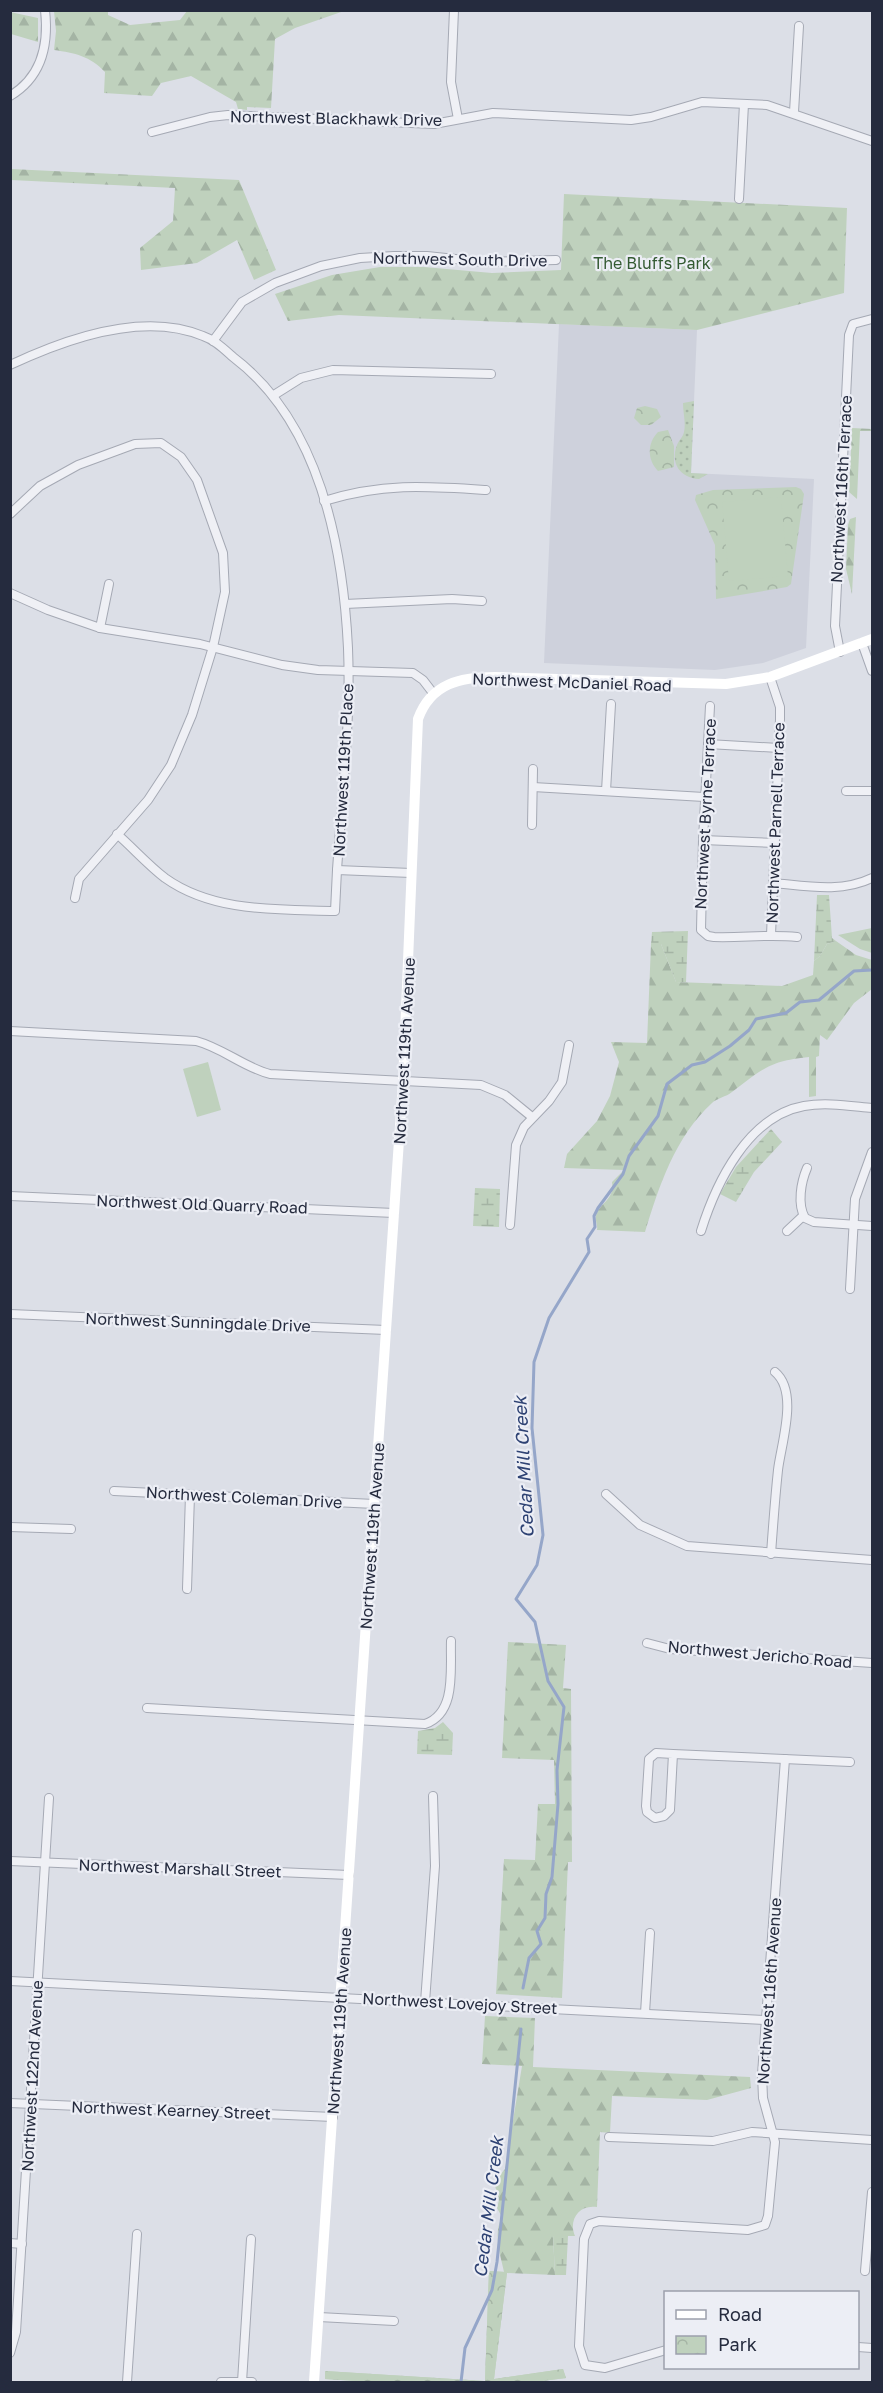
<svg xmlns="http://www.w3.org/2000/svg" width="883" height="2393" viewBox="0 0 883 2393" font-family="'Golos Text',sans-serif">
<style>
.built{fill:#ced1dc}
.grass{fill:url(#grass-dots)}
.forest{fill:url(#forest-firs)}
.wetland{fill:url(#wetland-marsh)}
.park{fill:url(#park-crowns)}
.pitch{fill:#bfd1bd}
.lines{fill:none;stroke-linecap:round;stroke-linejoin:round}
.stream{stroke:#95a6c9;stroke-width:3}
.street-casing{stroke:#a5a9b4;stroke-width:10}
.street{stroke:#eff0f5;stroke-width:8}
.secondary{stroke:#fff;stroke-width:10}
.labels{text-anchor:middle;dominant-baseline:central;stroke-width:4.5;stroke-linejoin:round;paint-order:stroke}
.street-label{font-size:16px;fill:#252b3e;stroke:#eceef5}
.park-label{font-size:16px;fill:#335a32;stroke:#eceef5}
.water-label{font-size:18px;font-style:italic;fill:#2e4273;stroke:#eceef5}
</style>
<defs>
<pattern id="grass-dots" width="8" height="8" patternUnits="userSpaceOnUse" patternTransform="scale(1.5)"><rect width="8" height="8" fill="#bfd1bd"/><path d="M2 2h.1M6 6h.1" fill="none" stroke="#a4b4a4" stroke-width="1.8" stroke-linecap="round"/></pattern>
<pattern id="forest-firs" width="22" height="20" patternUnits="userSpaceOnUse" patternTransform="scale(1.5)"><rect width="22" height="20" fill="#bfd1bd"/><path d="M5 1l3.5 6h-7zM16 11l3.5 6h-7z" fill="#a4b4a4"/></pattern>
<pattern id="wetland-marsh" width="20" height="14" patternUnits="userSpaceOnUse" patternTransform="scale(1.5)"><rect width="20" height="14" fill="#bfd1bd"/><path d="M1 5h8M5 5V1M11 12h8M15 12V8" fill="none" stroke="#a4b4a4"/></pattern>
<pattern id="park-crowns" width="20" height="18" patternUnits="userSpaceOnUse" patternTransform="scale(1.5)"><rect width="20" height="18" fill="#bfd1bd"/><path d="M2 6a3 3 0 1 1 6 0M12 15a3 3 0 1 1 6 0" fill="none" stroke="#a4b4a4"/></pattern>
</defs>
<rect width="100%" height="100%" fill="#dcdfe7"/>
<polygon class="built" points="559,324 697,330 691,473 814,479 806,648 763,663 715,670 544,663"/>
<path class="grass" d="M694,401L691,473L708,474L699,479C680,478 670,463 677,445C679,440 683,437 684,432C686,423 683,413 683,403Z"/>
<g class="forest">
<path d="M54,11H108V15L130,25L180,20L187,11H344L295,28L275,39L271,108L247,107V110L238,109L236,102L191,76L161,83L152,96L104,93L105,72C90,56 75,53 54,50L56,31Z"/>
<polygon points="10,12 38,18 38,42 11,34"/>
<polygon points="11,169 239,180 276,270 254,280 237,240 197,263 141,270 140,248 173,221 175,188 11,180"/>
<polygon points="564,194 847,208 844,293 697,330 339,315 288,321 275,294 332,275 380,267 424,267 492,273 561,270"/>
<polygon points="852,428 872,429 872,431 860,431 857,499 849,492"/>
<polygon points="856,517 852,594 846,569 848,525 850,519"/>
<polygon points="872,928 872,953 860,949 838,935"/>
<path d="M836,941L856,955L872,960V989L854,1003L827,1040L820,1035L819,1056L816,1057V1096L809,1097V1057C769,1061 763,1069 732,1092C726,1097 717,1098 712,1103C675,1137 659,1186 645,1232L597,1230C598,1225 595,1221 596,1216C599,1203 615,1200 612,1182L624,1170L564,1168L567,1154L597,1121L610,1096L619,1062L611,1042L647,1043L651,944H661L676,982L782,986L813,975L814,961L820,956L827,944Z"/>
<polygon points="508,1642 566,1645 563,1688 571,1689 572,1862 568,1862 562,1998 496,1994 504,1859 535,1860 538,1804 555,1804 554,1760 502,1758"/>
<path d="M485,2016L535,2018L533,2067L750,2077L751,2088L707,2100L612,2096L610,2133L600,2132L597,2207C579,2204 568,2220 575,2236H553L555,2275L507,2273L494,2379L563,2369L566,2378C492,2389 399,2384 325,2379V2371L485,2381L489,2271L504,2272C500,2253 493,2234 502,2217L497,2208L499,2200L494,2182L505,2169L522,2066L482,2064Z"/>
</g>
<g class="wetland">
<polygon points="817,895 829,895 832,938 836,941 827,944 820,956 814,961"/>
<polygon points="688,931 686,982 676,982 661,944 651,944 652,932"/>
<polygon points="771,1129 782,1142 754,1172 736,1202 720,1194 736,1167"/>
<polygon points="475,1188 500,1189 499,1227 473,1226"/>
<polygon points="443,1722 453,1733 452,1755 417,1754 418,1731 435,1728"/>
<polygon points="553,2235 568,2236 566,2275 555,2275"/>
</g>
<g class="park">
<polygon points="645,406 657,409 661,417 651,425 641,425 634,418 637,408"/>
<path d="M668,430L674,446V467L658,471C647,460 647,443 658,432Z"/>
<polygon points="796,487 801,489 804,494 791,584 787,587 716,599 715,545 695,500 696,495 713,490"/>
<path d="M489,2271L507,2272L494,2379L563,2369L566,2378C492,2389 399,2384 325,2379V2371L485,2381Z"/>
</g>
<g class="pitch">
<polygon points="781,497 788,576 729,581 722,502"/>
<polygon points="208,1062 221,1110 197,1117 183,1069"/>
</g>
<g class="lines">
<g class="stream">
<polyline points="523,1988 529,1958 541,1944 537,1931 545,1918 546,1894 552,1877 558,1804 557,1770 564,1707 548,1681 535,1622 516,1599 537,1565 543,1535 532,1428 534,1362 549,1318 589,1252 587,1239 595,1227 594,1216 598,1208 623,1174 629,1156 658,1116 667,1084 692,1065 705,1062 730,1046 749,1030 756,1019 786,1013 800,1002 819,1000 854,971 872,970"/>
<polyline points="461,2382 465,2348 492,2290 497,2262 521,2029"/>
</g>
<defs>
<g id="street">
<polyline points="454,10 451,82 458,119"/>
<path d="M10,96C42,77 49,45 45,10"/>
<polyline points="794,112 799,26"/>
<polyline points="152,132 210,117 228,115 434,124 493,113 631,120 651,117 702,102 767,105 872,141"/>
<polyline points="739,199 744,104"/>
<polyline points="213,341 242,302 275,283 321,266 360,258 394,256 427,256 484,262 556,260"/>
<path d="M10,365C65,339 144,311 203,336C215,340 224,349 233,357C319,422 343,546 348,648C351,721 342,797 337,870"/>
<polyline points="274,395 301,378 333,370 491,374"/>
<path d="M324,501C382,483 425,486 486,490"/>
<polyline points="10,514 40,486 78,465 135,444 161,443 181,457 197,480 223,553 225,592 213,647 192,715 171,765 148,800 79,879 75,898"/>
<polyline points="10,593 48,610 100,628 200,644 282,665 318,670 413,673 423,680 433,693"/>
<polyline points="345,604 452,599 482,601"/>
<polyline points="100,628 109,584"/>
<polyline points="862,643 872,671"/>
<polyline points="840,652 835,626 849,335 853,324 872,319"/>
<polyline points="770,677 780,707 780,719 771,935"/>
<path d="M710,706L703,840L701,930L708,936L714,937C742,938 769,934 797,937"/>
<polyline points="708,744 779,748"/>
<polyline points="533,787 704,797"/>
<polyline points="606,791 611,704"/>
<polyline points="846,791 872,791"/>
<polyline points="532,825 533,769"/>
<path d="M117,834C133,848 148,865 165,878C214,913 278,909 335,911L337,870L411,873"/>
<polyline points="703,840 775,843"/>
<path d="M773,883C807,886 841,893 872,878"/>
<path d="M10,1031L196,1041C223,1048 243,1067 270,1074L481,1085L505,1095L532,1117"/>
<path d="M807,1168C801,1182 797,1204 805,1218L814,1222L872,1226"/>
<polyline points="10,1196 394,1213"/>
<polyline points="510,1225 516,1145 524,1127 549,1101 562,1082 569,1045"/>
<path d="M701,1231C716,1183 748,1116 804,1106C826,1102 850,1106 872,1108"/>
<polyline points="787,1231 803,1216"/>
<polyline points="850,1289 855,1199 872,1152"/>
<polyline points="10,1314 386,1330"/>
<polyline points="114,1491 374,1504"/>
<polyline points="606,1494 640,1525 687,1546 872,1560"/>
<polyline points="10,1527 71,1529"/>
<path d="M771,1554C773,1526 775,1498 778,1470C781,1444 799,1392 775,1372"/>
<polyline points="187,1589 190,1495"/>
<polyline points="647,1643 670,1649 872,1663"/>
<path d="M147,1708L425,1724C457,1713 450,1669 451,1641"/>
<polyline points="673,1754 670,1810 664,1816 655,1818 647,1812 646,1806 649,1759 656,1753 673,1754 850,1762"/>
<polyline points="10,1861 349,1875"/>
<polyline points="10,1981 765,2020"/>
<polyline points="425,2002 435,1866 433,1796"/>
<polyline points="645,2013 650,1933"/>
<polyline points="10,2103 333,2117"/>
<polyline points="609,2137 713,2141 752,2132 872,2140"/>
<polyline points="10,2243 22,2244"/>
<polyline points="865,2271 872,2192"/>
<polyline points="319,2317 394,2321"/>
<polyline points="858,2347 872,2348"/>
<polyline points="666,2350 605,2368 585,2365 579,2346 584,2239 590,2224 599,2221 748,2230 765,2225 768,2216 775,2142 763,2098 762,2074 785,1759"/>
<polyline points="10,2353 16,2332 49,1798"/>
<polyline points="127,2382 137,2234"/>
<polyline points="221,2382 252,2382"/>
<polyline points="242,2382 251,2239"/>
</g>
</defs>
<use href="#street" class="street-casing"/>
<use href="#street" class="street"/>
<path class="secondary" d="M314,2382L403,1082L418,719C431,683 461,677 495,677L726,684L770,677L872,639"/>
</g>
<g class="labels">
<g class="street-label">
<text transform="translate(336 118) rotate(1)">Northwest Blackhawk Drive</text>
<text transform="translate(460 259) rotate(1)">Northwest South Drive</text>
<text transform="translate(841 489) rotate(-87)">Northwest 116th Terrace</text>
<text transform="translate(572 682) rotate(2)">Northwest McDaniel Road</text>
<text transform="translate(343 770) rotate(-87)">Northwest 119th Place</text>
<text transform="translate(705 814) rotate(-87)">Northwest Byrne Terrace</text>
<text transform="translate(775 823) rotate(-88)">Northwest Parnell Terrace</text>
<text transform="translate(404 1051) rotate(-87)">Northwest 119th Avenue</text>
<text transform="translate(202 1204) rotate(2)">Northwest Old Quarry Road</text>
<text transform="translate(198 1322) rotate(2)">Northwest Sunningdale Drive</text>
<text transform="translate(244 1497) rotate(3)">Northwest Coleman Drive</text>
<text transform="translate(372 1536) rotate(-86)">Northwest 119th Avenue</text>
<text transform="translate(760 1654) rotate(5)">Northwest Jericho Road</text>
<text transform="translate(180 1868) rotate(2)">Northwest Marshall Street</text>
<text transform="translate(769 1991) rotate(-86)">Northwest 116th Avenue</text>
<text transform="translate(460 2003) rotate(3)">Northwest Lovejoy Street</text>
<text transform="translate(339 2021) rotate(-86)">Northwest 119th Avenue</text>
<text transform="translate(32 2076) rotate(-87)">Northwest 122nd Avenue</text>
<text transform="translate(171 2110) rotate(2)">Northwest Kearney Street</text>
</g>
<g class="park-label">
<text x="652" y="263">The Bluffs Park</text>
</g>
<g class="water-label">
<text transform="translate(523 1467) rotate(-93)">Cedar Mill Creek</text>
<text transform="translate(488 2207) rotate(-83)">Cedar Mill Creek</text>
</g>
</g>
<rect width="883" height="2393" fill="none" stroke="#252b3e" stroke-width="24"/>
<rect x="664" y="2291" width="195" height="78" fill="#eceef5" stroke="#9ca0ac" stroke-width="1.5"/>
<rect x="676" y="2310" width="30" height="9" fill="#ffffff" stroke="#9ca0ac" stroke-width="1.5"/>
<text x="718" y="2321" font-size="18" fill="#252b3e">Road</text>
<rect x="676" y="2336" width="30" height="18" fill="url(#park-crowns)" stroke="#9ca0ac" stroke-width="1.5"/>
<text x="718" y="2351" font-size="18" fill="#252b3e">Park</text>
</svg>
